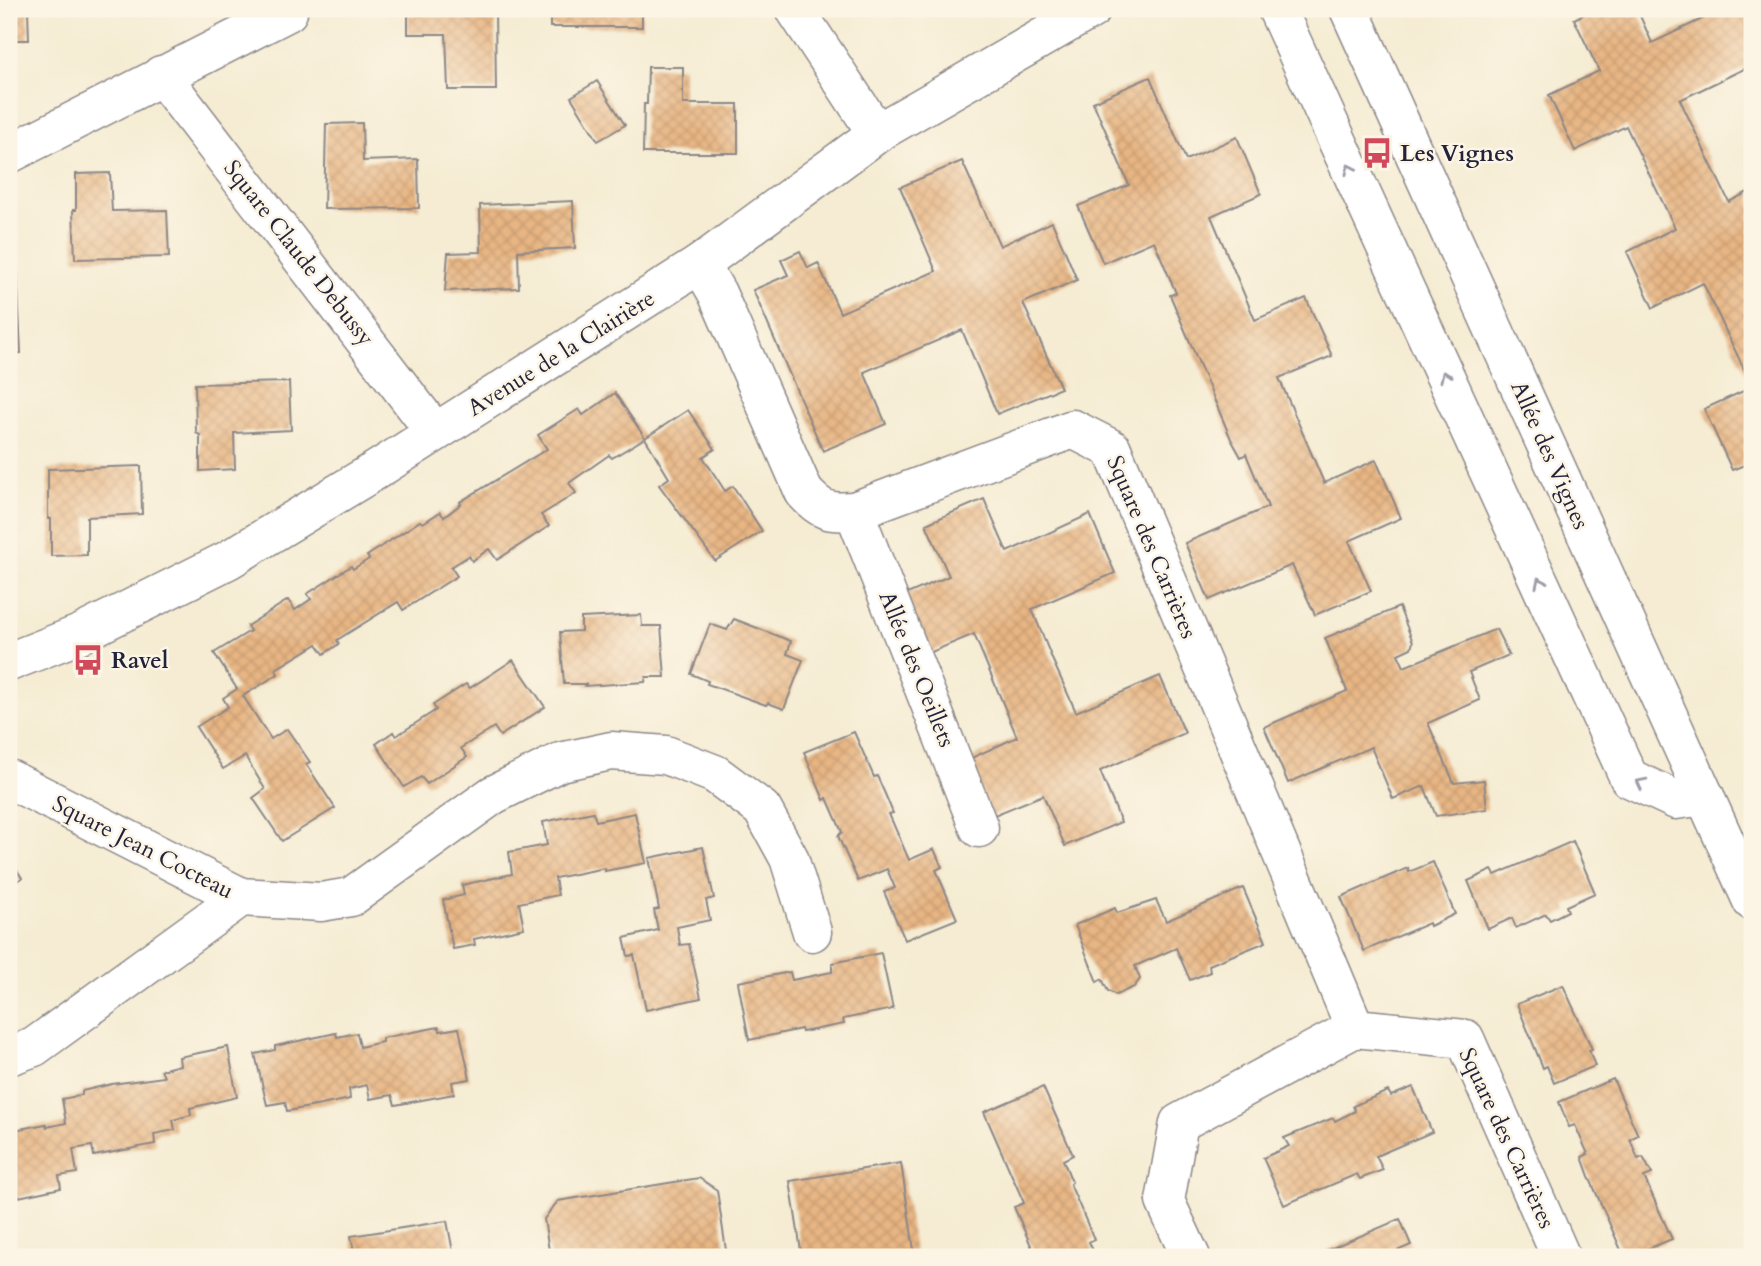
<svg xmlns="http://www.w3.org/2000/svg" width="1761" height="1266" viewBox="0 0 1761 1266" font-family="Cardo,serif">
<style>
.building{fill:url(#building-cross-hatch)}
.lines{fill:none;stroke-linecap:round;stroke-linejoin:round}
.minor-casing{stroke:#8c8787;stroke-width:41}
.minor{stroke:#fff;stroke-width:38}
.oneway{stroke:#9c9ca7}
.labels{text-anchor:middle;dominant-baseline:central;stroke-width:5;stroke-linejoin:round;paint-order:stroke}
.poi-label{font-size:23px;font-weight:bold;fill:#22223b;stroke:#fcf5e5;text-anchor:start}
.street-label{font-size:23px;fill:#22223b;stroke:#fcf5e5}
</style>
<defs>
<pattern id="building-cross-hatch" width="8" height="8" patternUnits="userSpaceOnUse" patternTransform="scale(1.75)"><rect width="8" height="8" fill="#e8b683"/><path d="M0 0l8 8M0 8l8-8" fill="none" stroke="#c79c72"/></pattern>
</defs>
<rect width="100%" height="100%" fill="#fcf5e5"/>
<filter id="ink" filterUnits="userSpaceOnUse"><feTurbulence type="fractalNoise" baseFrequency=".0143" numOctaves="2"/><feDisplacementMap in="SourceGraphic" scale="14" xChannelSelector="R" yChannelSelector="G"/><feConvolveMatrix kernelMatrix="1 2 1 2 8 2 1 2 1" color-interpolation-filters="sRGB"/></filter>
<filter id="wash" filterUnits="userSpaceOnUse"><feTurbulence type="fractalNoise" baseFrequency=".00686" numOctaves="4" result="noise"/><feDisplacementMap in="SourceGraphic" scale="28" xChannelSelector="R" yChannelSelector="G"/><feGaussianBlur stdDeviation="1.57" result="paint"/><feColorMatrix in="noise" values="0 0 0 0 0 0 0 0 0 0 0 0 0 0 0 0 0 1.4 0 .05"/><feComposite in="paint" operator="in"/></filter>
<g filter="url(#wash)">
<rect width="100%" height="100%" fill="#f5ecd3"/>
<g id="blocks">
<g class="building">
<polygon points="9,9 28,9 29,40 9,40"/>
<polygon points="408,9 495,9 496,90 448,90 446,34 408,34"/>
<rect x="550" y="9" width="92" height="18"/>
<polygon points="1595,9 1637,9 1652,43 1723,9 1742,9 1752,28 1752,65 1680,100 1729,202 1752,190 1752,386 1703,283 1653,308 1627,252 1675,228 1626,126 1575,151 1549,95 1599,71 1574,19"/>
<polygon points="648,67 683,67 683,104 738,104 738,153 643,153 644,104 647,104"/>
<polygon points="1150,77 1186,160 1237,137 1261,194 1211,216 1255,320 1306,298 1332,356 1279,378 1324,483 1376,460 1401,518 1349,541 1371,591 1315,615 1292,565 1209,600 1185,543 1268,507 1246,454 1241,457 1231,439 1170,295 1176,293 1154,241 1103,263 1078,206 1129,185 1093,102"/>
<polygon points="597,81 625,125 598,141 571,97"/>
<polygon points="362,123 363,161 418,159 419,208 324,209 326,124"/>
<polygon points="962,161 1000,246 1052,222 1065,251 1077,280 1023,303 1061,388 997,414 962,330 864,372 886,424 823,451 753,290 788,275 781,260 800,251 808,268 818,263 840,313 936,271 900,187"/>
<polygon points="110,173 112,211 167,210 169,257 75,259 73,210 76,210 76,174"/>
<polygon points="573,201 575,248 518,251 519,288 445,291 448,253 481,252 480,205"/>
<polygon points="9,268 17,268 21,353 9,354"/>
<polygon points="289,382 291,430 234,433 235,469 200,471 200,435 196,433 195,384"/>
<polygon points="1752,387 1752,462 1732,470 1704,409"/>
<polygon points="615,393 645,438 612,458 609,455 569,483 576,493 541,515 549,526 497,560 489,549 472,561 469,556 451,567 457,576 403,610 398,602 337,640 339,644 324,654 317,644 276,669 278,674 243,696 271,739 287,729 310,762 306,764 335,808 282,841 253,798 265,789 245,756 223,769 196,727 228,707 223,698 237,689 214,653 250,631 247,626 288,600 295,610 311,599 307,594 351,566 353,569 369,559 367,556 420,521 423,523 440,512 444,517 461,504 460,502 547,449 538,435 579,409 583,415"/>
<polygon points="688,410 715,449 703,457 725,491 733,486 762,531 715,561 659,485 669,478 645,438"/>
<polygon points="141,466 142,514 87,517 87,555 51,556 51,519 48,519 48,469"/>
<polygon points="984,499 1007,552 1090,514 1115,573 1032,609 1053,661 1076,712 1160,676 1185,733 1100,771 1121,822 1065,846 1043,795 992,816 967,760 1017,737 974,634 922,656 898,598 949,576 926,524"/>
<polygon points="1399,607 1413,642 1411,648 1398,654 1404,667 1496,629 1509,655 1469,672 1480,700 1428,723 1454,783 1484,780 1487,809 1436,816 1424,786 1393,799 1371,747 1288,783 1264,727 1347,691 1325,638"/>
<polygon points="641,615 642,626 661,626 665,677 646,677 645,682 585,686 586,684 564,684 560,632 581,631 581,618"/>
<polygon points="734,619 791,641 787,654 803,660 784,709 768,703 766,705 707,684 708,681 691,674 710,624 727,630"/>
<polygon points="513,660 545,707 500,736 494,727 461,748 467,757 427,784 421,777 404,787 376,744 393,732 396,736 436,710 433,705 466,684 470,688"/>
<polygon points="854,732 874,777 877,776 885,794 893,813 889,814 909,860 934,849 942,867 936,870 957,919 905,940 884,892 895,888 887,869 858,881 838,836 842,832 827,798 824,800 804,752"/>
<polygon points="593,812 596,821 635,813 646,863 605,871 605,868 555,878 558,895 519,903 524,928 474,939 475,945 453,949 443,900 464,895 462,885 512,874 509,852 547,845 543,822"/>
<polygon points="1573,841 1595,893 1566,906 1568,911 1550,920 1546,914 1516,928 1512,918 1488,929 1468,881 1492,870 1495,875"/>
<polygon points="703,847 714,898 706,900 710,920 677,927 680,945 689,944 701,998 646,1010 634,955 628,956 624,938 658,930 654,910 659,909 649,858"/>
<polygon points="9,858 22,878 9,886"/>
<polygon points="1433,862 1455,914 1430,926 1429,923 1364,951 1341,897 1408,868 1409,872"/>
<polygon points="1243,888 1266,942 1209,965 1210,972 1190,980 1176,948 1135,966 1140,979 1134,987 1116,995 1108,991 1102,979 1097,982 1075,925 1115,908 1117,913 1156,900 1166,921"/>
<polygon points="881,953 893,1009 843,1019 844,1024 802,1032 801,1029 749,1040 738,982 790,972 792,980 832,972 832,963"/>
<polygon points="1563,985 1592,1049 1589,1050 1595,1066 1554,1083 1547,1066 1543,1068 1517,1004"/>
<polygon points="439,1027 440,1031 459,1028 470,1079 452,1082 454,1094 395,1105 392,1095 370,1099 367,1085 349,1089 350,1099 321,1105 287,1111 285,1102 267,1105 255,1054 275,1050 275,1046 336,1033 337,1037 357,1033 360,1047 382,1042 382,1038"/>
<polygon points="228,1047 237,1097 190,1108 191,1115 173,1120 175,1130 154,1134 155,1144 94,1156 92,1146 73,1149 77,1173 59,1176 61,1188 9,1199 9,1131 46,1124 47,1127 66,1123 62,1099 82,1095 82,1091 112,1084 164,1077 161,1070 180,1065 179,1057"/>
<polygon points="1613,1079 1638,1135 1630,1139 1638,1159 1643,1157 1652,1174 1644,1177 1672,1239 1628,1257 1624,1257 1590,1179 1582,1157 1588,1154 1575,1125 1569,1127 1559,1102"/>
<polygon points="1043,1087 1073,1155 1063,1160 1072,1182 1070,1184 1094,1239 1089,1242 1096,1257 1036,1257 1014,1207 1024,1203 984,1112"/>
<polygon points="1413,1087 1432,1132 1376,1156 1383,1170 1360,1179 1357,1174 1284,1205 1263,1158 1289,1146 1284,1138 1333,1118 1335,1121 1355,1111 1353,1106 1388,1091 1391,1096"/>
<polygon points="901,1163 915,1257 802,1257 790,1181"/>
<polygon points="699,1178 717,1190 727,1257 550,1257 544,1219 558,1201"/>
<polygon points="1400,1219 1411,1245 1383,1257 1329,1257 1327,1250"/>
<polygon points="447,1221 454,1257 355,1257 351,1236"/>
</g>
</g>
</g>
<g filter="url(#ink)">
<use href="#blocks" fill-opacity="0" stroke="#8c8787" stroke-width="2"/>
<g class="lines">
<defs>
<g id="minor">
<polyline points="795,9 866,117 879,132"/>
<polyline points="1277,9 1629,778 1676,800 1705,796"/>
<polyline points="1349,9 1752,901"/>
<polyline points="161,75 435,432"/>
<polyline points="9,154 288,12"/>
<path d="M700,264L717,293L804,492C821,511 829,513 854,511L1073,429L1112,449L1355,1028L1465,1039L1561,1257"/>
<polyline points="854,511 979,828"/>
<polyline points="9,662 80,634 228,560 378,469 700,264 879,132 1092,9"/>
<polyline points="9,779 241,897 321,902 351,897 493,795 560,762 611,751 666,755 715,774 762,809 789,858 812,932"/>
<polyline points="9,1056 34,1047 241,897"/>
<polyline points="1191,1257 1165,1201 1179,1123 1355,1028"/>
</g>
</defs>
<use href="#minor" class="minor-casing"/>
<use href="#minor" class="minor"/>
</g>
<defs><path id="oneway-chevron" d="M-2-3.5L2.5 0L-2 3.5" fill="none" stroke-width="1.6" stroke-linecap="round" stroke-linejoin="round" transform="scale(1.75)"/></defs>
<g class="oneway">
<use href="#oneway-chevron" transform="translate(1350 169) rotate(-115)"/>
<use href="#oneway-chevron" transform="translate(1445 376) rotate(-115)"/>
<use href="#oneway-chevron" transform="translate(1540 582) rotate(-115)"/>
<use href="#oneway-chevron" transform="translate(1641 783) rotate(-153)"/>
</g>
</g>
<defs>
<symbol id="bus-bare" viewBox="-9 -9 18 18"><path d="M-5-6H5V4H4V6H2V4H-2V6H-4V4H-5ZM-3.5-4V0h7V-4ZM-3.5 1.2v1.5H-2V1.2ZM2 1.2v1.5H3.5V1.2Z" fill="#d1495b" stroke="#fcf5e5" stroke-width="2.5" paint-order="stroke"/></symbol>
</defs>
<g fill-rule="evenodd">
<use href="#bus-bare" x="1355" y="131" width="44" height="44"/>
<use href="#bus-bare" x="66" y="638" width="44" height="44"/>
</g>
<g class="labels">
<g class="poi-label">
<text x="1400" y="153">Les Vignes</text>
<text x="111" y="660">Ravel</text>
</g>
<g class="street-label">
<text transform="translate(299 253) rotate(52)">Square Claude Debussy</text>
<text transform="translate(561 353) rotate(-32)">Avenue de la Clairière</text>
<text transform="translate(1550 455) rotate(66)">Allée des Vignes</text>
<text transform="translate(1152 547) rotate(67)">Square des Carrières</text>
<text transform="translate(917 669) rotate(68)">Allée des Oeillets</text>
<text transform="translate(143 847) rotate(27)">Square Jean Cocteau</text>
<text transform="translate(1507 1138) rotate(65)">Square des Carrières</text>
</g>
</g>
<rect width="1761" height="1266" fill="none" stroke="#fcf5e5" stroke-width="35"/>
</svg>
